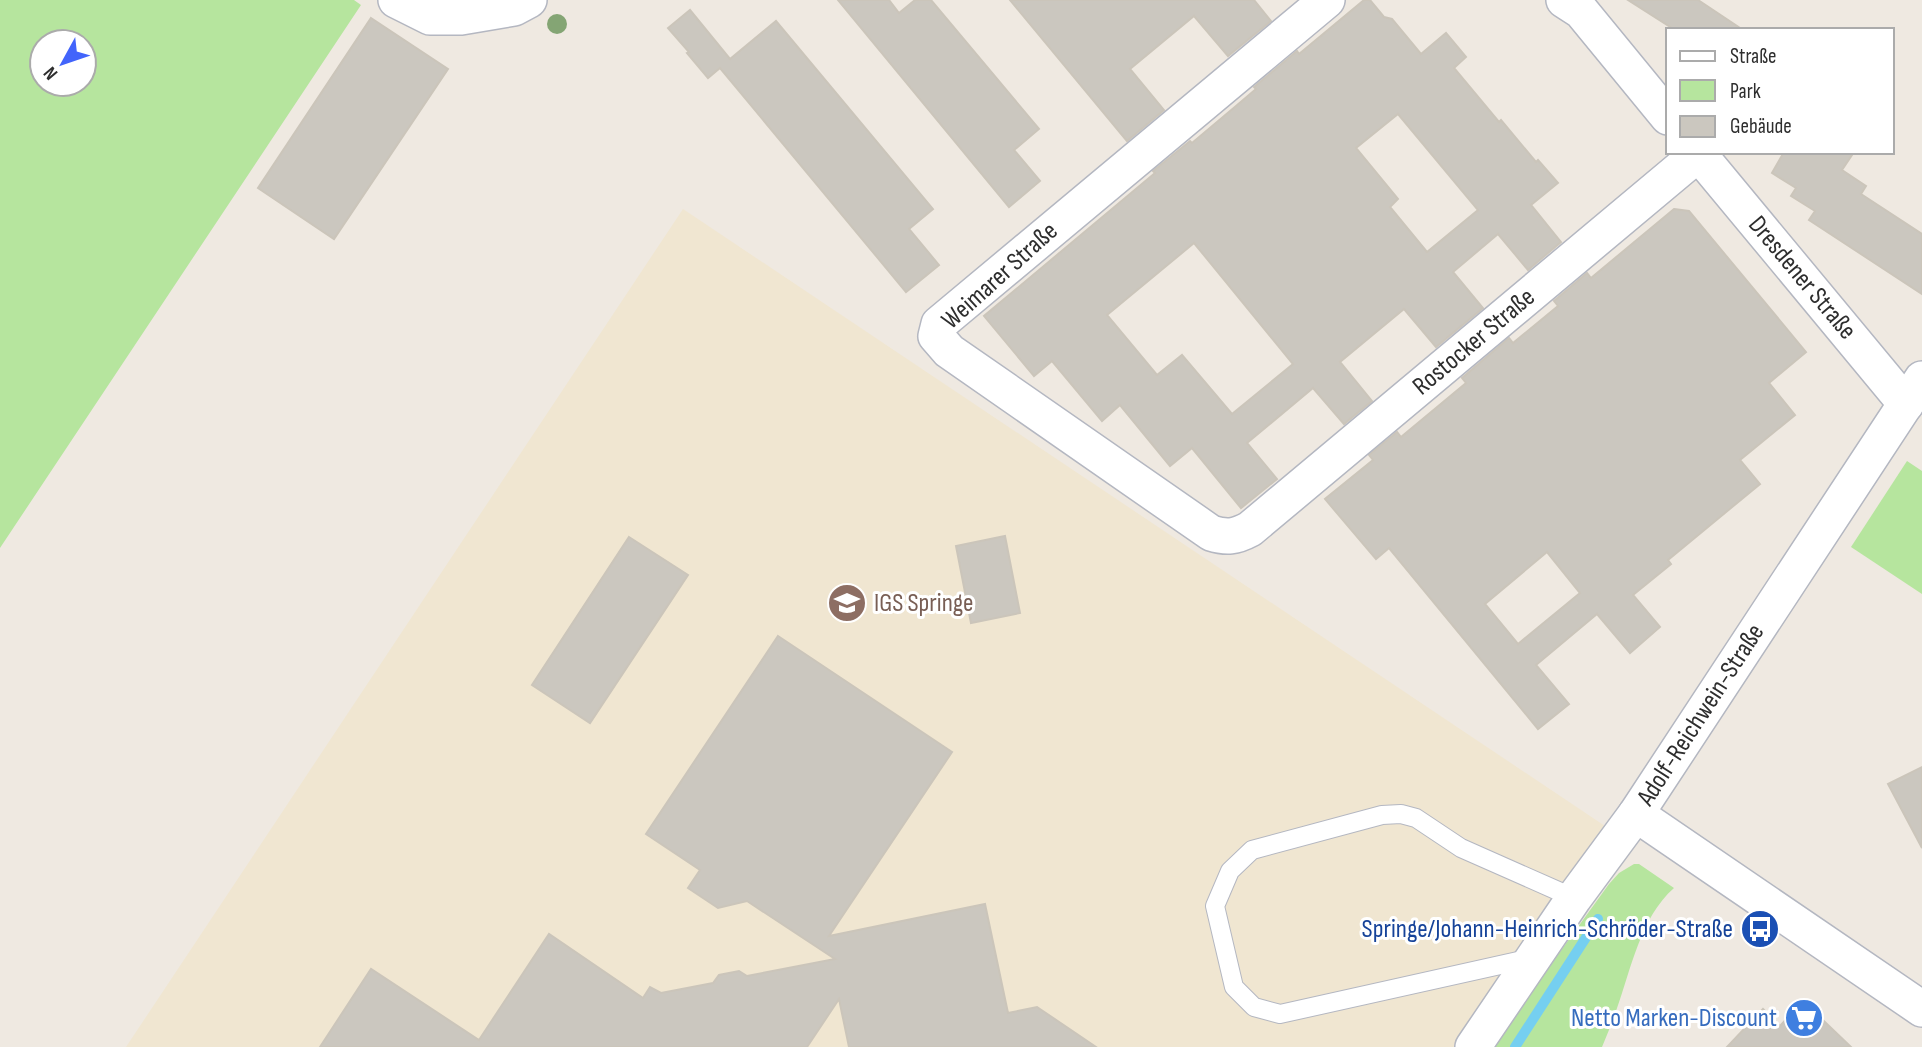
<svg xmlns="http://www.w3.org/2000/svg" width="1922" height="1047" viewBox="0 0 1922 1047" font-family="'Sofia Sans Condensed',sans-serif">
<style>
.education{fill:#f0e6d1}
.green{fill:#b6e59e;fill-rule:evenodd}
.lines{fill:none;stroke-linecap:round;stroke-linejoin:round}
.stream{stroke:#75cff0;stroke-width:10}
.building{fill:#cbc7bf;stroke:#cbc5ba;stroke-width:2;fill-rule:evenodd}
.service-casing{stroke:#b4b7c1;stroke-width:20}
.minor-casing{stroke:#b4b7c1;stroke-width:38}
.service{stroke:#fff;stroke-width:18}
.minor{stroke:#fff;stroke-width:35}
.tree{fill:#84a574}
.labels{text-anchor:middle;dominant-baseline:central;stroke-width:6;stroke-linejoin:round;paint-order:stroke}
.street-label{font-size:26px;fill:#2e2e2e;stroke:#fff}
.education-label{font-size:26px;fill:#785e54;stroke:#fff;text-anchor:start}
.transit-label{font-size:26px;fill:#164399;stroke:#fff;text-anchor:end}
.shop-label{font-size:26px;fill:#366cbe;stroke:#fff;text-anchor:end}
</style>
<rect width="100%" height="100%" fill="#efe9e1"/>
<polygon class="education" points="683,209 1605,826 1460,1047 126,1047"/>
<g class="green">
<path d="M0,0H354L361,5L0,548ZM42,42H84V84H42Z"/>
<polygon points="1907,461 1922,471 1922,594 1851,547"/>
<path d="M1634,864H1639L1674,888C1640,918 1631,970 1616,1011C1612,1023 1607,1035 1602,1047H1491L1609,884L1619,873Z"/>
</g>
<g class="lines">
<polyline class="stream" points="1515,1047 1598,919"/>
</g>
<g class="building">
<polygon points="838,0 889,0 899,13 915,0 931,0 1039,129 1014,150 1040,181 1009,207"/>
<polygon points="1010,0 1254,0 1271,21 1228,56 1194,16 1130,69 1164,110 1127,141"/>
<path d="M1364,0H1370L1384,17L1392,19L1421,54L1446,33L1466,57L1454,68L1499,122L1501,120L1536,162L1538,160L1558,183L1531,205L1561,242L1528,270L1498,234L1453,272L1483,308L1436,347L1404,309L1340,362L1372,401L1344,424L1313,388L1247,443L1277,479L1241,508L1192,448L1170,466L1120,405L1102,421L1052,361L1034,376L984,316L1155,173L1153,171L1190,141L1192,143L1236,106L1256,89L1254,87L1297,51L1299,54ZM1398,114L1478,210L1427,252L1390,207L1398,199L1356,148ZM1194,243L1293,364L1232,414L1182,355L1157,375L1107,315Z"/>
<polygon points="1628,0 1698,0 1743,30 1675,30"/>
<polygon points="690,10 730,59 776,21 933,209 909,229 939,265 906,292 720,68 708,78 687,53 689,52 668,28"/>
<polygon points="371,18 448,69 334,239 258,188"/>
<polygon points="1784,152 1854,152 1842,170 1866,186 1861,194 1922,234 1922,294 1809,220 1815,211 1791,196 1796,188 1772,173"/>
<path d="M1674,209L1689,211L1806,352L1769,383L1795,415L1740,460L1760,484L1668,560L1671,564L1633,595L1660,627L1630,653L1597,614L1536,665L1569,704L1538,729L1389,548L1376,559L1325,499L1373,460L1369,455L1397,432L1401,437L1466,383L1462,378L1509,338L1513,343L1558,306L1554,301L1587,273L1591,278ZM1547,552L1580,593L1518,644L1485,604Z"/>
<polygon points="1005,536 1020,613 971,623 956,546"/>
<polygon points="629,537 688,575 590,723 532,685"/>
<polygon points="778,636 952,752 829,936 985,904 1008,1013 1037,1007 1096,1047 849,1047 839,999 807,1047 320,1047 371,969 479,1040 549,934 643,998 650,987 661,993 713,983 719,975 739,971 747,976 835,959 747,901 718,908 688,888 700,870 646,834"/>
<polygon points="1922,767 1922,848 1888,784"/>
<polygon points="1803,1001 1851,1047 1727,1047 1763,1009 1780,1026"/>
</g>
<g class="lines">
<defs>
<polyline id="service" points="1532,958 1280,1014 1254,1007 1234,987 1215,906 1230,871 1252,850 1382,815 1401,814 1416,818 1461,848 1574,898"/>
<g id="minor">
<polyline points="396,0 430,17 461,17 514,8 529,0"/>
<path d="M1327,0L939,324L936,336L949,351L1211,533C1227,538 1235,537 1250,529L1698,154"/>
<polyline points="1564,0 1581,11 1668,117"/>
<polyline points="1697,152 1906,404"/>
<polyline points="1636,814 1922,1009"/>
<polyline points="1473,1047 1574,898 1636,814 1922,379"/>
</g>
</defs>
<use href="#service" class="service-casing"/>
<use href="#minor" class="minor-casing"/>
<use href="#service" class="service"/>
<use href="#minor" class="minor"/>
</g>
<circle class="tree" cx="557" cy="24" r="10"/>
<defs>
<symbol id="school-disc" viewBox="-11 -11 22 22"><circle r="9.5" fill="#8d6e63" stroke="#fff"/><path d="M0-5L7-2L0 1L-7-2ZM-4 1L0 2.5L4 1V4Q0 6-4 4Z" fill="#fff"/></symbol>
<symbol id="bus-disc" viewBox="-11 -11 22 22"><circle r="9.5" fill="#1a4fb4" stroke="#fff"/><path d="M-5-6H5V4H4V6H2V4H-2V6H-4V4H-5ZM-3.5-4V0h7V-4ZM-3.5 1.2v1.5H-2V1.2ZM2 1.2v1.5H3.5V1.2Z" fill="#fff"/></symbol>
<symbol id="supermarket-disc" viewBox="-11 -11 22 22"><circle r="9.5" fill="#3f7fe0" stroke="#fff"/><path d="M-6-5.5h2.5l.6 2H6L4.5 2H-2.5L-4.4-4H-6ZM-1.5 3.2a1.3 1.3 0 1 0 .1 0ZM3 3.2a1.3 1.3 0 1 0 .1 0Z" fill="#fff"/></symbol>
</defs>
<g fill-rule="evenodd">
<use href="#school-disc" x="825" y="581" width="44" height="44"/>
<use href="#bus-disc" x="1738" y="907" width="44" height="44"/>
<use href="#supermarket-disc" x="1782" y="996" width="44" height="44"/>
</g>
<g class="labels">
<g class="street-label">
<text transform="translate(1000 276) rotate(-42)">Weimarer Straße</text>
<text transform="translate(1802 278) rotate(50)">Dresdener Straße</text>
<text transform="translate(1474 342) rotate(-40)">Rostocker Straße</text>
<text transform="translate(1701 715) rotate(-57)">Adolf-Reichwein-Straße</text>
</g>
<g class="education-label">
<text x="874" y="603">IGS Springe</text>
</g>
<g class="transit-label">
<text x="1733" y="929">Springe/Johann-Heinrich-Schröder-Straße</text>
</g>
<g class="shop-label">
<text x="1777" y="1018">Netto Marken-Discount</text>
</g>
</g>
<rect x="1666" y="28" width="228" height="126" fill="#ffffff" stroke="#ababab" stroke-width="2"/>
<rect x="1680" y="51" width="35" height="10" fill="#ffffff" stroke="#ababab" stroke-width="2"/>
<text x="1730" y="63" font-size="21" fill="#2e2e2e">Straße</text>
<rect x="1680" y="80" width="35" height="21" fill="#b6e59e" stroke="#ababab" stroke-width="2"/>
<text x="1730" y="98" font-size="21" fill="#2e2e2e">Park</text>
<rect x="1680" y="116" width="35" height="21" fill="#cbc7bf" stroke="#ababab" stroke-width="2"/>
<text x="1730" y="133" font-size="21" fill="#2e2e2e">Gebäude</text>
<g transform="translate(63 63) rotate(230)"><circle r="33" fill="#ffffff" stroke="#ababab" stroke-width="2"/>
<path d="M0-5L12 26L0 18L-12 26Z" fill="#4264fb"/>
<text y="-10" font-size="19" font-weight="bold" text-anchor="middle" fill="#2e2e2e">N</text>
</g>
</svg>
